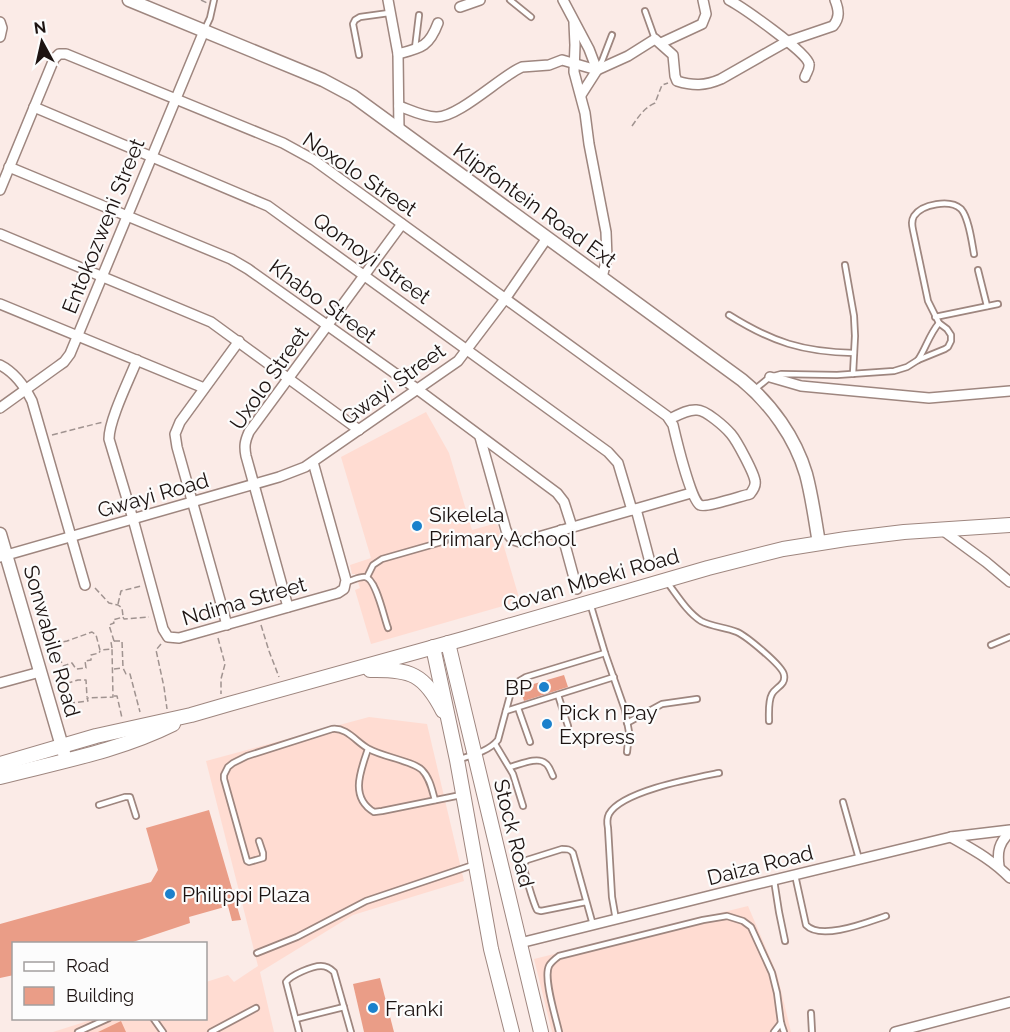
<svg xmlns="http://www.w3.org/2000/svg" width="1010" height="1032" viewBox="0 0 1010 1032" font-family="Raleway,sans-serif">
<style>
.built{fill:#ffdcd2}
.building{fill:#ea9d87}
.lines{fill:none;stroke-linecap:round;stroke-linejoin:round}
.service-casing{stroke:#9e867f;stroke-width:8}
.minor-casing{stroke:#9e867f;stroke-width:12}
.tertiary-casing{stroke:#9e867f;stroke-width:15}
.secondary-casing{stroke:#9e867f;stroke-width:16}
.path{stroke:#a09390;stroke-width:1.5;stroke-dasharray:6 3;stroke-linecap:butt}
.service{stroke:#fff;stroke-width:4.5}
.minor{stroke:#fff;stroke-width:9}
.tertiary{stroke:#fff;stroke-width:12}
.secondary{stroke:#fff;stroke-width:14}
.poi-dot{fill:#1b81cc;stroke:#fcfcfc;stroke-width:2}
.labels{text-anchor:middle;dominant-baseline:central;stroke-width:4.5;stroke-linejoin:round;paint-order:stroke}
.street-label{font-size:21px;fill:#1d1412;stroke:#fcfcfc}
.poi-label{font-size:21px;fill:#1d1412;stroke:#fcfcfc;text-anchor:start}
</style>
<rect width="100%" height="100%" fill="#fbebe7"/>
<g class="built">
<polygon points="426,412 449,453 472,530 497,523 520,601 371,644 355,590 360,588 355,574 352,574 350,565 371,558 341,457"/>
<polygon points="369,717 427,724 464,881 353,915 260,972 274,1032 53,1032 94,1019 206,1018 206,982 228,975 234,982 258,966 206,761"/>
<polygon points="748,906 777,974 791,1032 552,1032 534,959"/>
</g>
<g class="building">
<polygon points="564,675 568,687 524,701 520,688"/>
<polygon points="209,810 241,920 232,921 228,906 189,917 190,923 127,944 14,944 14,975 0,978 0,924 151,882 158,870 146,828"/>
<polygon points="380,978 394,1032 364,1032 353,984"/>
<polygon points="121,1021 126,1032 98,1032"/>
</g>
<g class="lines">
<defs>
<g id="service">
<polyline points="510,0 531,17"/>
<polyline points="645,11 655,39"/>
<polyline points="204,31 210,18 214,0"/>
<polyline points="415,48 419,15"/>
<polyline points="359,55 353,24 355,20 360,17 389,13"/>
<polyline points="598,67 602,61 612,35"/>
<polyline points="845,265 854,316 855,336 853,374"/>
<polyline points="978,270 987,306"/>
<path d="M729,315C772,342 803,352 854,353"/>
<polyline points="935,317 998,304"/>
<path d="M918,360C926,348 929,335 939,323"/>
<path d="M754,390L770,377L781,374L837,375L894,371L907,367L918,360L945,349L948,347L951,341V335L947,329L939,323L928,301L913,230C912,225 911,221 914,216C922,204 950,199 961,209C969,218 972,243 974,254"/>
<polyline points="367,577 373,565 382,559 445,541"/>
<path d="M346,582C352,581 359,576 365,577C376,578 384,618 388,628"/>
<path d="M667,582C677,595 687,612 701,621C712,627 725,627 737,632C746,636 783,666 784,675C786,685 776,687 772,694C768,701 769,713 769,721"/>
<polyline points="991,645 1010,637"/>
<polyline points="605,653 625,710 629,732 627,752"/>
<polyline points="558,695 568,726"/>
<polyline points="518,708 530,742"/>
<polyline points="506,711 614,677"/>
<polyline points="627,723 662,704 697,699"/>
<polyline points="495,744 513,774 523,806"/>
<path d="M368,749C361,770 349,797 374,812L382,811L461,795"/>
<path d="M460,759C473,755 489,751 498,740L512,688L516,683L526,677L605,653L590,603"/>
<path d="M510,767C519,765 537,756 545,763C549,765 551,772 553,776"/>
<polyline points="843,802 859,859"/>
<polyline points="99,805 125,797 130,797 136,816"/>
<path d="M259,841L263,853V858L249,862L247,861L224,779V775L228,767L233,763L247,756L332,729C347,727 357,743 369,749C383,757 413,761 422,770C430,778 432,790 435,800"/>
<path d="M795,875L806,925C821,941 868,922 886,916"/>
<polyline points="774,880 779,912 785,941"/>
<path d="M586,902L541,911L537,910C534,904 523,870 524,864C525,862 526,861 527,860L562,849C567,849 570,849 573,853L593,925"/>
<path d="M616,920L612,897L608,828C607,823 607,818 609,814C622,791 694,778 719,773"/>
<polyline points="257,953 297,937 366,901 473,865"/>
<polyline points="811,1013 812,1032"/>
<polyline points="153,1018 163,1032"/>
<polyline points="296,1019 344,1007"/>
<polyline points="78,1032 109,1018"/>
<polyline points="211,1032 256,1008"/>
<path d="M299,1032L286,982C291,975 312,966 321,966C327,966 330,968 334,972L351,1032"/>
<path d="M559,1032C556,1018 543,978 549,966C551,962 555,959 559,956L703,920L727,916L743,921L751,927L772,973L777,993L781,1023L784,1032"/>
<polyline points="774,1032 781,1023"/>
</g>
<g id="minor">
<polyline points="388,0 398,54 399,131"/>
<path d="M563,0L589,49L597,70L628,56L655,39L673,55L675,76L677,81C693,86 705,86 721,79L786,42L833,26C840,18 839,10 835,0"/>
<path d="M729,0C742,7 807,52 809,64C810,69 806,73 805,77"/>
<polyline points="460,7 480,0"/>
<polyline points="0,22 2,28 0,37"/>
<polyline points="574,23 575,45 574,72 585,113 589,144 606,232 607,258 602,277"/>
<polyline points="661,43 702,24 706,14 703,0"/>
<path d="M398,54C421,48 429,47 438,23"/>
<path d="M399,106C410,110 424,117 436,117C457,118 497,80 518,69L522,67L549,65L562,60L597,70L581,95"/>
<polyline points="34,107 268,206 608,452 618,463 632,510"/>
<polyline points="9,167 231,259 248,269 417,389 557,493 564,502 572,527"/>
<path d="M0,190L54,59L59,54H66L283,143L314,160L667,416L673,425C676,438 691,501 700,505C706,508 741,496 750,494C753,490 756,486 755,481C754,473 737,441 731,434C725,427 706,410 697,410C688,409 678,415 670,419"/>
<polyline points="0,234 211,322 359,430"/>
<polyline points="0,304 204,388"/>
<path d="M137,360C129,380 109,420 109,439L133,519L163,629L168,637L179,638L338,593L344,589L346,580L313,462"/>
<path d="M0,365C14,372 25,387 32,401L85,585"/>
<polyline points="770,377 801,386 929,398 1010,391"/>
<polyline points="0,408 57,367 64,362 70,354 204,31"/>
<path d="M480,437L506,530C510,538 513,541 521,542L691,493"/>
<polyline points="636,509 651,566"/>
<polyline points="941,529 986,562 1010,582"/>
<polyline points="561,530 577,589"/>
<polyline points="0,557 279,477 305,467 458,361 505,299 547,238"/>
<path d="M288,607L246,456C244,446 245,441 249,432L402,224"/>
<polyline points="227,625 177,447 175,434 180,422 239,341"/>
<polyline points="0,683 40,672"/>
<path d="M951,837C972,849 993,860 1010,878"/>
<path d="M999,866C997,851 999,843 1010,832"/>
<polyline points="520,943 749,886 951,837 1010,830"/>
<polyline points="895,1032 1010,1002"/>
</g>
<g id="tertiary">
<path d="M129,0L304,72L323,80L353,96L742,380C771,404 795,437 806,474C812,496 815,520 819,543"/>
<polyline points="0,534 66,760"/>
</g>
<g id="secondary">
<polyline points="448,643 541,1032"/>
<polyline points="433,647 457,760 491,949 512,1032"/>
<path d="M370,670C411,669 424,674 443,711"/>
<polyline points="0,764 96,736 191,715 229,704 463,639 708,568 783,549 846,539 904,532 1010,525"/>
<path d="M0,777C58,762 119,751 173,724"/>
</g>
</defs>
<use href="#service" class="service-casing"/>
<use href="#minor" class="minor-casing"/>
<use href="#tertiary" class="tertiary-casing"/>
<use href="#secondary" class="secondary-casing"/>
<g class="path">
<polyline points="201,0 207,3"/>
<path d="M632,126C639,116 644,108 655,103L662,85L668,83"/>
<polyline points="52,435 103,422"/>
<polyline points="95,588 109,603 118,605 122,608 123,616"/>
<polyline points="118,604 121,591 141,586"/>
<polyline points="261,625 269,651 279,677"/>
<polyline points="218,638 225,664 221,679 221,694"/>
<polyline points="114,641 122,641 123,668 126,674 130,674 140,712"/>
<polyline points="161,644 156,650 164,687 167,709"/>
<polyline points="46,646 67,641 92,632 96,635 100,650 112,649 113,697 87,698 88,701 71,703 73,710 72,712 64,715"/>
<polyline points="112,648 111,642 114,641 109,625 114,623 113,620 123,617 124,619 149,617"/>
<polyline points="48,661 61,661 63,666 72,663 76,669 86,668 85,661 91,660 91,655 99,653 100,651"/>
<polyline points="114,669 123,668"/>
<polyline points="67,684 71,703"/>
<polyline points="58,686 78,680 86,680 87,697"/>
<polyline points="114,696 117,696 122,718"/>
</g>
<use href="#service" class="service"/>
<use href="#minor" class="minor"/>
<use href="#tertiary" class="tertiary"/>
<use href="#secondary" class="secondary"/>
</g>
<g class="poi-dot">
<circle cx="417" cy="526" r="6"/>
<circle cx="544" cy="687" r="6"/>
<circle cx="547" cy="724" r="6"/>
<circle cx="170" cy="894" r="6"/>
<circle cx="373" cy="1008" r="6"/>
</g>
<g class="labels">
<g class="street-label">
<text transform="translate(360 174) rotate(34)">Noxolo Street</text>
<text transform="translate(535 205) rotate(36)">Klipfontein Road Ext</text>
<text transform="translate(103 226) rotate(-68)">Entokozweni Street</text>
<text transform="translate(372 258) rotate(36)">Qomoyi Street</text>
<text transform="translate(323 301) rotate(36)">Khabo Street</text>
<text transform="translate(269 378) rotate(-55)">Uxolo Street</text>
<text transform="translate(393 384) rotate(-36)">Gwayi Street</text>
<text transform="translate(153 495) rotate(-16)">Gwayi Road</text>
<text transform="translate(591 580) rotate(-16)">Govan Mbeki Road</text>
<text transform="translate(244 601) rotate(-16)">Ndima Street</text>
<text transform="translate(52 641) rotate(74)">Sonwabile Road</text>
<text transform="translate(514 833) rotate(76)">Stock Road</text>
<text transform="translate(760 865) rotate(-14)">Daiza Road</text>
</g>
<g class="poi-label">
<text x="429" y="514">Sikelela<tspan x="429" dy="24">Primary Achool</tspan></text>
<text x="532" y="687" text-anchor="end">BP</text>
<text x="559" y="712">Pick n Pay<tspan x="559" dy="24">Express</tspan></text>
<text x="182" y="894">Philippi Plaza</text>
<text x="385" y="1008">Franki</text>
</g>
</g>
<rect x="12" y="942" width="195" height="78" fill="#fcfcfc" stroke="#a39f9e" stroke-width="1.5"/>
<rect x="24" y="962" width="30" height="9" fill="#ffffff" stroke="#a39f9e" stroke-width="1.5"/>
<text x="66" y="972" font-size="18" fill="#1d1412">Road</text>
<rect x="24" y="987" width="30" height="18" fill="#ea9d87" stroke="#a39f9e" stroke-width="1.5"/>
<text x="66" y="1002" font-size="18" fill="#1d1412">Building</text>
<g transform="translate(42 42) rotate(352)" stroke="#fcfcfc" stroke-width="4.5" paint-order="stroke">
<path d="M0-4.5L10 22L0 15L-10 22Z" fill="#1d1412"/>
<text y="-9" font-size="16" font-weight="bold" text-anchor="middle" fill="#1d1412">N</text>
</g>
</svg>
